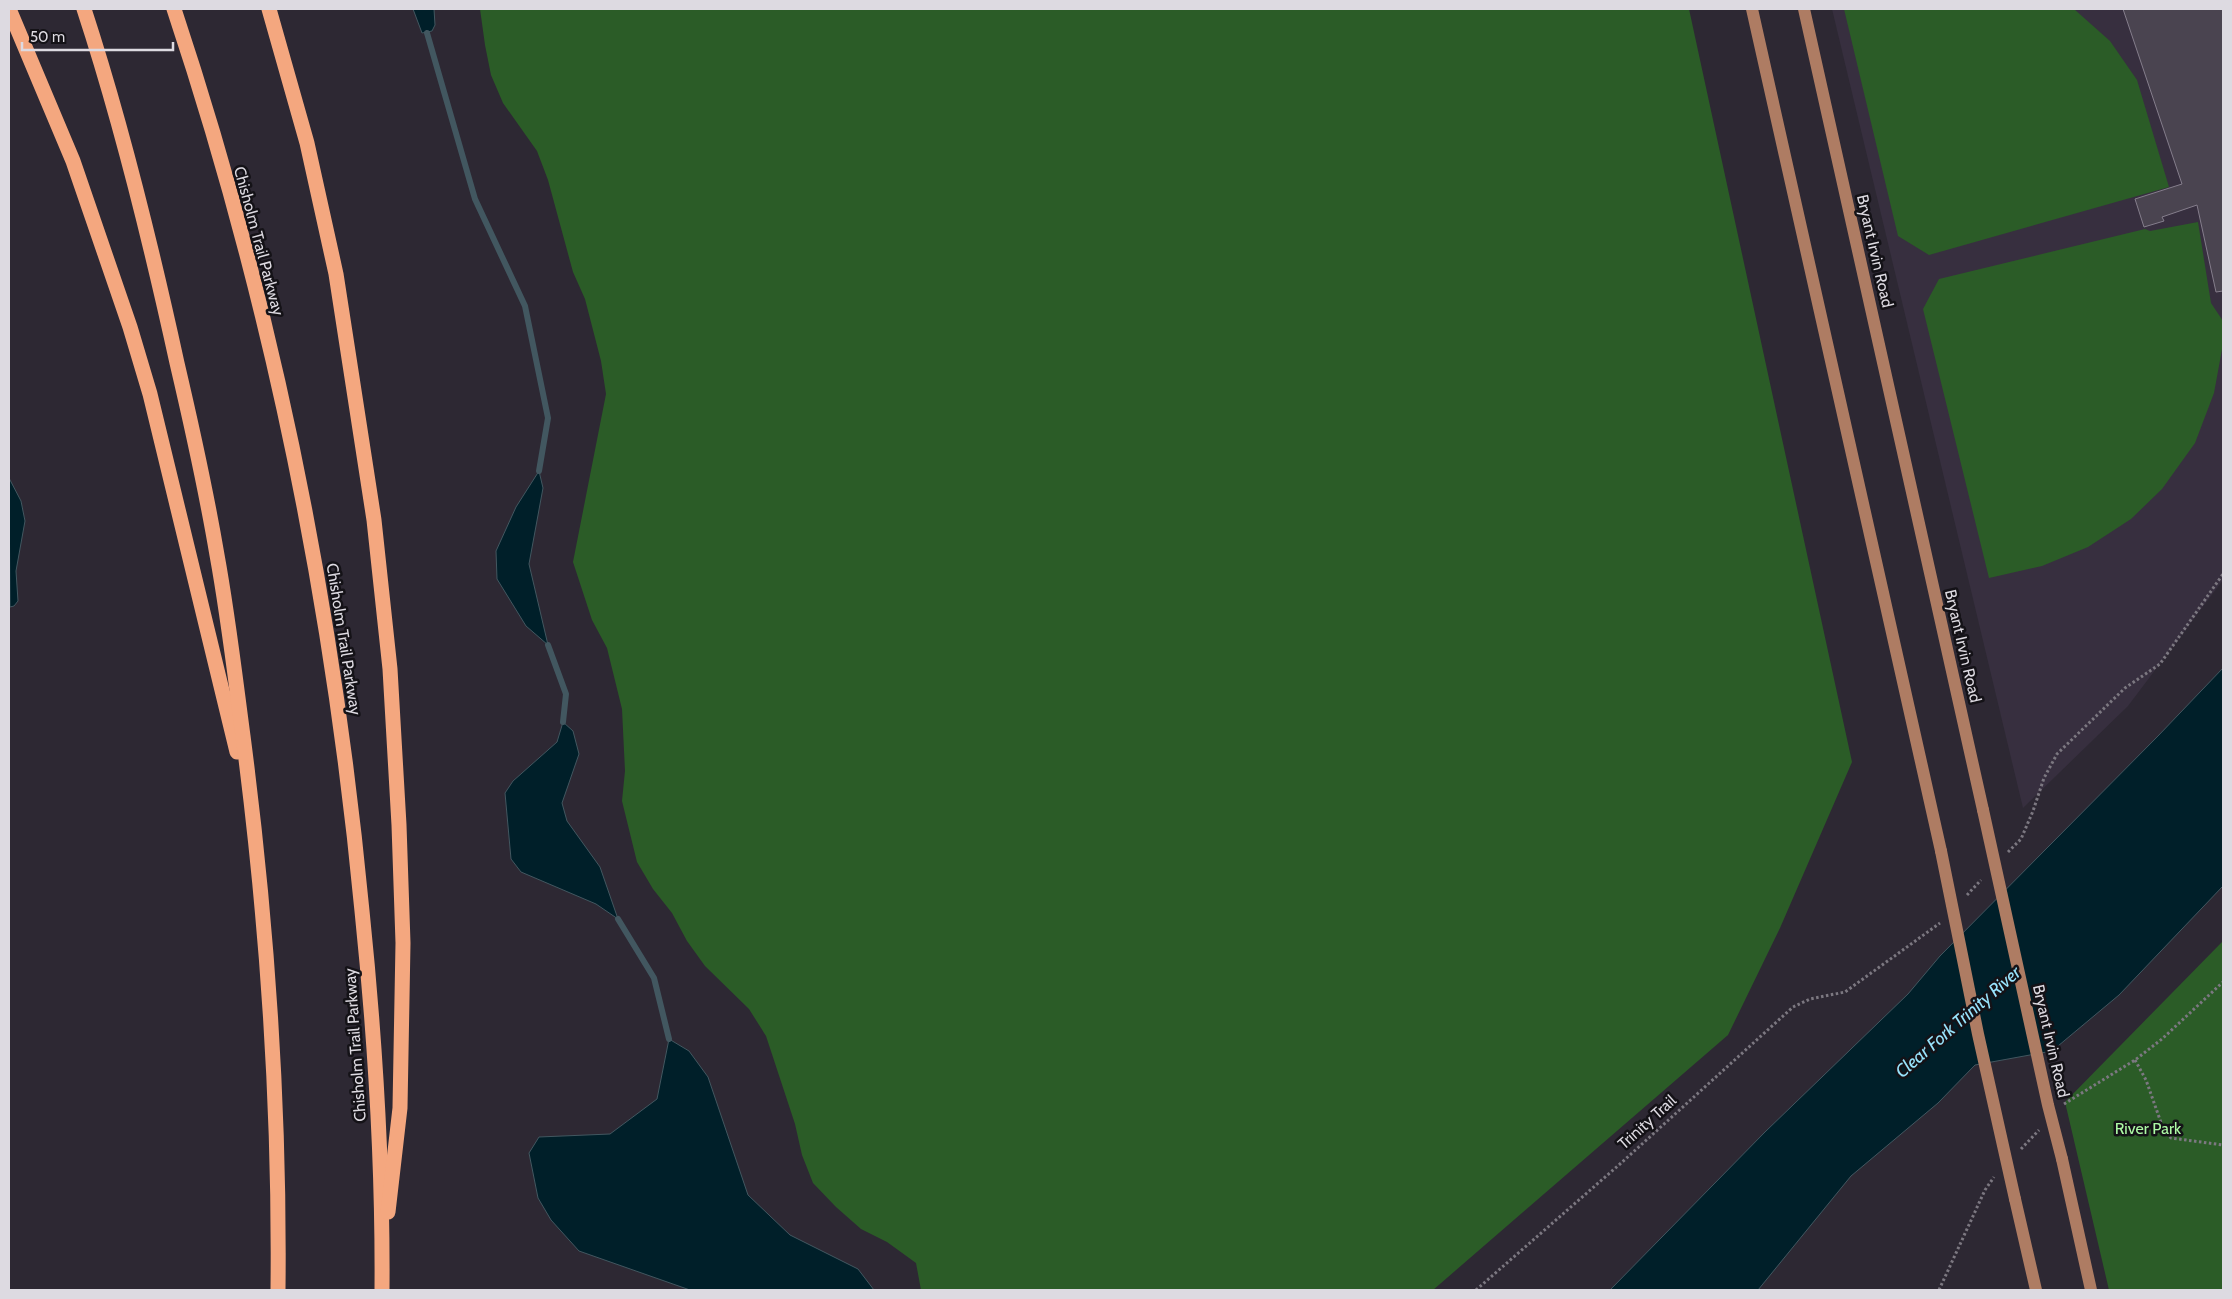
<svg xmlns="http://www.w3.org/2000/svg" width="2232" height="1299" viewBox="0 0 2232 1299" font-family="Cabin,sans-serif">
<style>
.built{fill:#372f3f}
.green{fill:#2b5c27}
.water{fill:#001f29;stroke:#425760}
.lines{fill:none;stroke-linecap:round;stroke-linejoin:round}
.stream{stroke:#425760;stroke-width:6}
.building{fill:#4a4450;stroke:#857e8c}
.path{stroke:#7c7881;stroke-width:3;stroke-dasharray:2.5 2.5;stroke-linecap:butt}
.secondary{stroke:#ae7c63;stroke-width:12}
.motorway{stroke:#f4a77f;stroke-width:15}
.secondary-bridge{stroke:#ae7c63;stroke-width:12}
.labels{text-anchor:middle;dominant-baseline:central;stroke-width:5;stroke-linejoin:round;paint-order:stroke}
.street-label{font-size:16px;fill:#dddae1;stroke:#141217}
.park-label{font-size:16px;fill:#adfaa5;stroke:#141217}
.water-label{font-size:18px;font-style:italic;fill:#98e3fc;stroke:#141217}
</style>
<rect width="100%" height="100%" fill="#2d2833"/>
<polygon class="built" points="1832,9 2223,9 2223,580 2128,706 2023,808"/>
<g class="green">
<polygon points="480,9 1689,9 1852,762 1780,928 1728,1035 1433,1290 921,1290 916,1263 887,1242 861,1229 836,1207 813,1183 802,1155 795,1124 766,1036 749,1009 705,966 687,941 672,913 653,889 637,862 622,801 625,771 622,709 607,648 592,620 573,562 606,394 601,361 585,299 573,272 548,180 537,151 503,103 491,75 485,45"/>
<polygon points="1844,9 2074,9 2110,41 2137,80 2169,187 1929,255 1898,236"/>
<polygon points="2198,222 2211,303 2223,321 2223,344 2214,393 2195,443 2162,489 2131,519 2088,547 2042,566 1989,578 1923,309 1939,279 2145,229 2150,231"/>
<polygon points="2223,941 2223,1290 2109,1290 2065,1102"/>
</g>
<g class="water">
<polygon points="413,9 434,9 435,25 432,31 422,33"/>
<polygon points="539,471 543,488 529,564 548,645 526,626 497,579 496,551 516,507"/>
<polygon points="9,478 21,501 25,521 16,571 18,601 14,606 10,607"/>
<polygon points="2223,668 2223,886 2119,995 2052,1051 1975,1065 1938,1103 1851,1176 1758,1290 1610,1290 1765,1132 1908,994 1940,956 2158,736"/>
<polygon points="563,722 573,731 579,754 562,803 567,821 600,867 618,919 596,904 521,872 511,859 505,793 513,781 557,742"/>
<polygon points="669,1039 689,1051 708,1077 748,1195 790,1235 858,1269 874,1290 690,1290 579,1251 551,1220 538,1198 529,1153 539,1137 610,1134 657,1099"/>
</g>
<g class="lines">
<g class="stream">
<polyline points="427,33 475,199 525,306 548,418 539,471"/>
<polyline points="548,645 566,694 563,722"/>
<polyline points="618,919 654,978 669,1039"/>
</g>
</g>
<polygon class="building" points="2123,9 2223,9 2223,291 2216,292 2197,205 2162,217 2164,221 2144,227 2135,199 2182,184"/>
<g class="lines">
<g class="path">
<polyline points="2008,852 2021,839 2033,811 2044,778 2057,754 2125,688 2160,664 2223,574"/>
<polyline points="1967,895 1981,880"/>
<polyline points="2135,1060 2146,1080 2164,1131 2171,1138 2223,1145"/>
<polyline points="2064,1104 2135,1060 2162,1039 2223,982"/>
<polyline points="2021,1149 2039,1130"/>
<polyline points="1476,1290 1620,1164 1793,1007 1810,999 1845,992 1940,923"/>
<polyline points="1939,1290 1985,1190 1994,1177"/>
</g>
<g class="secondary">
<polyline points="1752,9 1941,851"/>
<polyline points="1804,9 1983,810"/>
<polyline points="2062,1159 2091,1290"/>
<polyline points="2015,1199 2036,1290"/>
</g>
<g class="motorway">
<polyline points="9,9 73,161 130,327 150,394 237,752"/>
<path d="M84,9C122,125 151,244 177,363C192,427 206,490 217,555C228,615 235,676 243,736C267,920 280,1104 278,1290"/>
<path d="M174,9C271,300 333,605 362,911C375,1037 383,1164 382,1290"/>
<polyline points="269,9 307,143 336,274 374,520 390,669 399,825 403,943 400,1108 388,1212"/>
</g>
<g class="secondary-bridge">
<polyline points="1983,810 2048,1105 2062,1159"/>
<polyline points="1941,851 1978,1034 2015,1199"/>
</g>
</g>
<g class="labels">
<g class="street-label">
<text transform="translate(259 241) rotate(75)">Chisholm Trail Parkway</text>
<text transform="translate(1875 251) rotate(77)">Bryant Irvin Road</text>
<text transform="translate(344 639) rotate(81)">Chisholm Trail Parkway</text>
<text transform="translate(1963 646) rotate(77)">Bryant Irvin Road</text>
<text transform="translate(2051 1041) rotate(77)">Bryant Irvin Road</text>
<text transform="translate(355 1045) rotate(-94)">Chisholm Trail Parkway</text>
<text transform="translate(1647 1122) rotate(-42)">Trinity Trail</text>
</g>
<g class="park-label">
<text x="2148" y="1128">River Park</text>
</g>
<g class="water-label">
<text transform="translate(1958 1022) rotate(-41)">Clear Fork Trinity River</text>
</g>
</g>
<rect width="2232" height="1299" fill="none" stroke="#dddae1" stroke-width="20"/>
<path d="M22 42v8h151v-8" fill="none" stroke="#dddae1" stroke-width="2.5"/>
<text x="30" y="42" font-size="15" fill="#dddae1" stroke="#141217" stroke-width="4" paint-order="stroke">50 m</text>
</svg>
